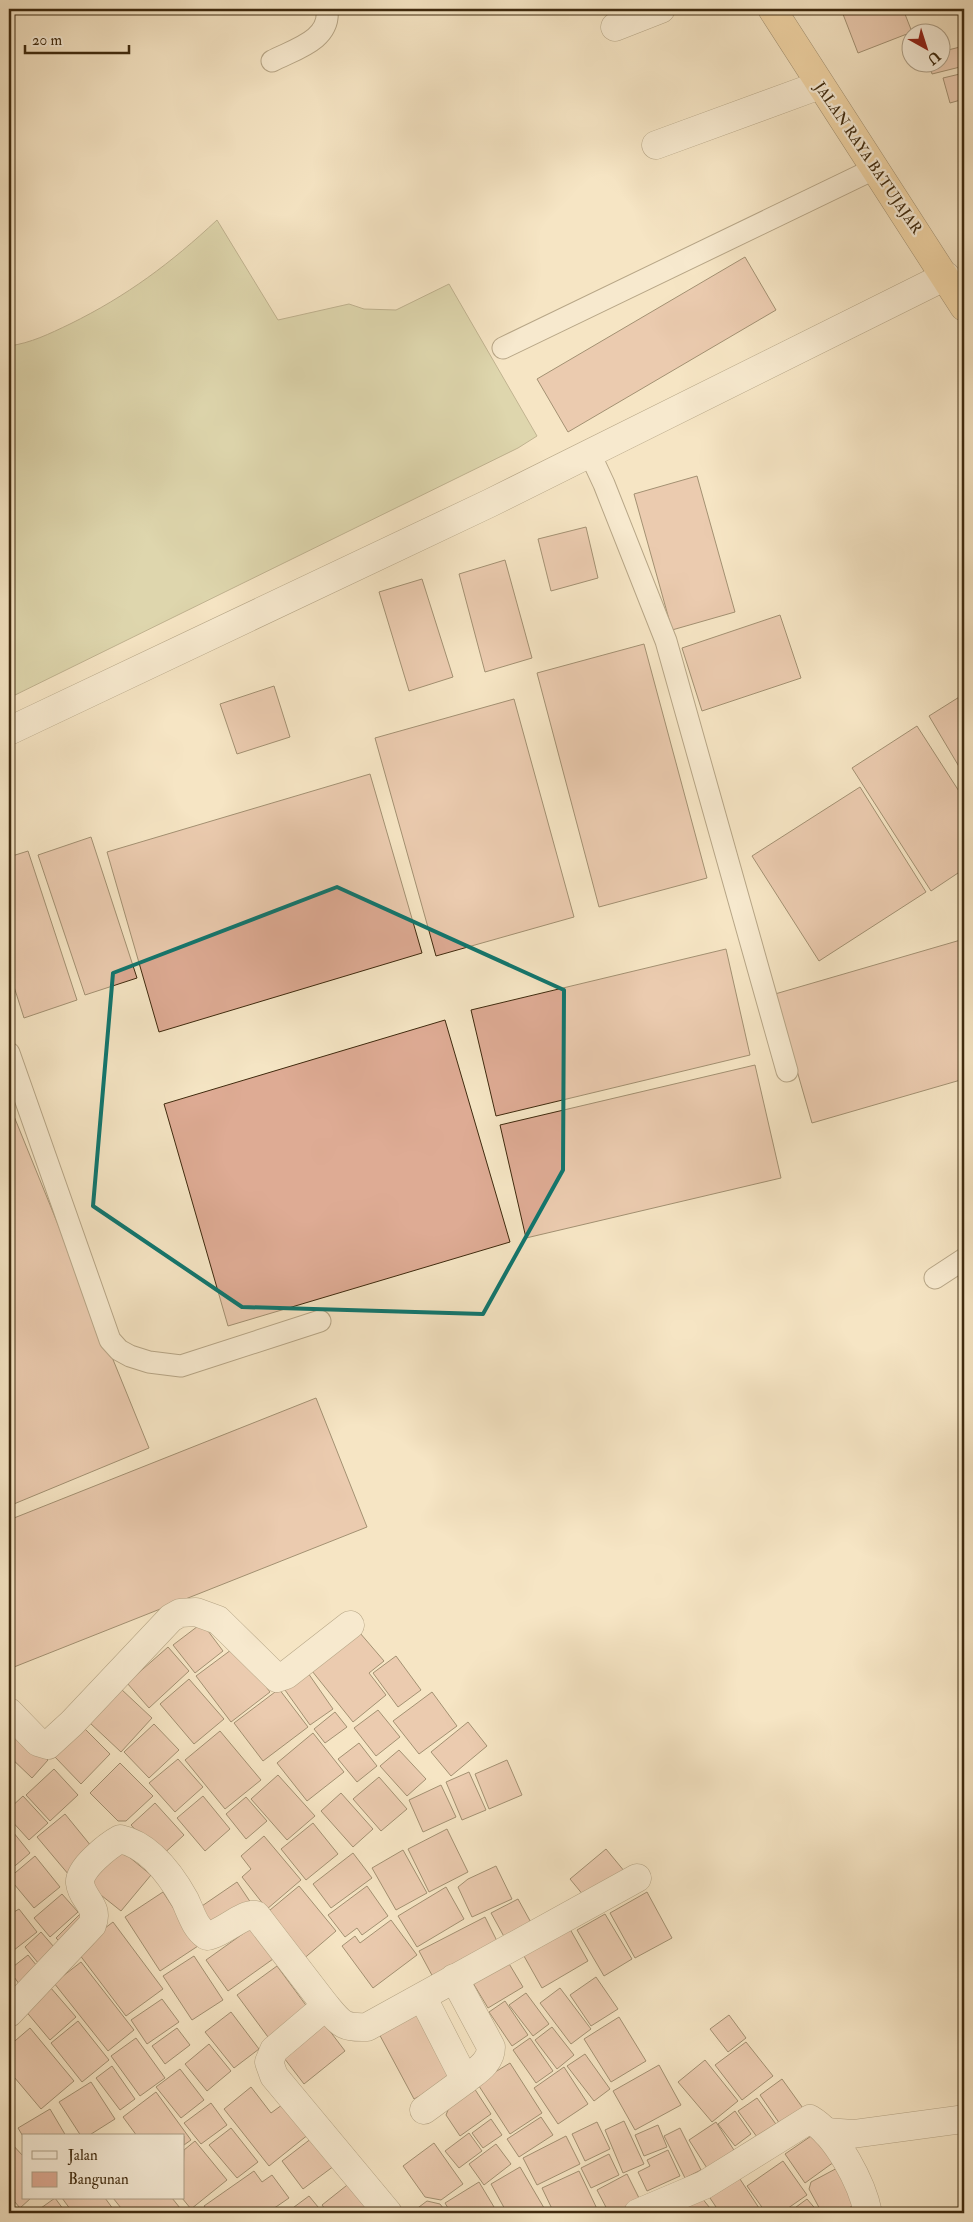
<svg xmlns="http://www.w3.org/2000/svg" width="973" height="2222" viewBox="0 0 973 2222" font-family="'IM FELL Double Pica',serif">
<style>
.grass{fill:#c1c391;stroke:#807650}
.building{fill:#deab94;stroke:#3f2a0e}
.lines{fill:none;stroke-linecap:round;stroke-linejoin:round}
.service-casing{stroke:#6c593c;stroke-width:23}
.minor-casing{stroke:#6c593c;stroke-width:29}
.trunk-casing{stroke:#3f2a0e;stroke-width:29}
.service{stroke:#f8eed9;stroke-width:21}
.minor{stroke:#f8eed9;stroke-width:28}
.trunk{stroke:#eac282;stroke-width:28}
.marked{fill:none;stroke:#0f766e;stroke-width:4;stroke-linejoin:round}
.labels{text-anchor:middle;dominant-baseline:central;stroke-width:4.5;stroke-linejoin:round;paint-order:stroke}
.street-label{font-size:15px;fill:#3f2a0e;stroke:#f8eed9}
</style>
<rect width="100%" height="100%" fill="#f5e5c4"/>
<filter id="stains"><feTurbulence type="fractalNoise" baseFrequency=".004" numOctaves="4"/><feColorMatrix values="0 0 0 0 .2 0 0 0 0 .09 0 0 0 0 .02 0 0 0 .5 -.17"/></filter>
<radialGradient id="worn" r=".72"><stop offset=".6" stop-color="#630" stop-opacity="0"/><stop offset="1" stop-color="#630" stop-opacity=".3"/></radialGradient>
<path class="grass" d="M217,220L278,320L349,304L364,309L396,310L449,284L537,436L518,448L9,698V346C31,343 49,334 70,324C127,296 171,263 217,220Z"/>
<g class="building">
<polygon points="841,9 903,9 912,32 858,53"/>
<polygon points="964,46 964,66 932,74 929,62 940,62 940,52"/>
<polygon points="964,73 964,99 950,103 943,78"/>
<polygon points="745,257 776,310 568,432 537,379"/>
<polygon points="697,476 735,612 672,630 634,494"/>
<polygon points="586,527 598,578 551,591 538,539"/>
<polygon points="505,560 532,658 485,672 459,574"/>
<polygon points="422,579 453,677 409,691 379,592"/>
<polygon points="780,615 801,678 702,711 682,648"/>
<polygon points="644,644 707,878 599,907 537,673"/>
<polygon points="274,686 290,737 237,754 220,704"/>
<polygon points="964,694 964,775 929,716"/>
<polygon points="514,699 574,917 436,956 375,738"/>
<polygon points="917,726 964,799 964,869 931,891 852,768"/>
<polygon points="370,774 422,953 159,1032 107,852"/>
<polygon points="860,787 926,892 819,961 752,856"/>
<polygon points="91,837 137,978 85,995 38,855"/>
<polygon points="28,851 77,1000 24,1018 9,971 9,857"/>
<polygon points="964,939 964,1079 812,1123 775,994"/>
<polygon points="726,949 750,1055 496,1116 471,1010"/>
<polygon points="445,1020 510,1242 228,1326 164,1104"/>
<polygon points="755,1065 781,1178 526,1238 500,1125"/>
<polygon points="9,1104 149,1448 9,1506"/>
<polygon points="316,1398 367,1527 9,1669 9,1520"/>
<polygon points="202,1623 223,1651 195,1673 173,1645"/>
<polygon points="360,1633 384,1661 369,1673 386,1695 353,1722 312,1671"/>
<polygon points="168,1647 189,1671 149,1708 127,1683"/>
<polygon points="235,1647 270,1692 231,1722 196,1676"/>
<polygon points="396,1656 421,1690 398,1707 373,1673"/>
<polygon points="308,1673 333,1709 310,1725 285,1690"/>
<polygon points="189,1679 224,1719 194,1744 160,1704"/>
<polygon points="121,1689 152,1718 121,1752 90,1723"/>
<polygon points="279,1689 308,1727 263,1761 234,1723"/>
<polygon points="432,1692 457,1726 419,1754 393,1721"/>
<polygon points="378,1710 400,1737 376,1756 354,1728"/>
<polygon points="335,1712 347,1727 325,1743 314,1729"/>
<polygon points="468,1722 487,1746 451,1776 431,1752"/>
<polygon points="154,1724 179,1750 149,1778 124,1752"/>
<polygon points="84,1728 110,1754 81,1784 55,1757"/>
<polygon points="220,1731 261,1780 225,1809 185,1760"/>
<polygon points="19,1732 48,1760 32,1778 9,1756 9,1743"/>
<polygon points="313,1733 344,1772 307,1801 277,1763"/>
<polygon points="359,1743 377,1766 357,1782 338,1759"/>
<polygon points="399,1750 426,1779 407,1796 380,1766"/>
<polygon points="178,1759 203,1787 175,1812 149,1783"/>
<polygon points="507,1760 522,1795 489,1809 475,1774"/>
<polygon points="120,1763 153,1796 126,1821 118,1821 90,1793"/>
<polygon points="54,1769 78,1795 50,1821 26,1795"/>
<polygon points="469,1772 486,1810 462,1820 446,1782"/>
<polygon points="278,1775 315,1816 287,1840 251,1799"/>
<polygon points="379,1777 407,1809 381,1831 353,1799"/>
<polygon points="441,1785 456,1817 423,1832 409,1800"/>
<polygon points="341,1793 373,1829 353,1847 321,1811"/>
<polygon points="23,1796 48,1823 29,1840 9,1818 9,1809"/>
<polygon points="203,1796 230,1829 205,1851 177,1818"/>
<polygon points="246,1797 267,1821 246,1839 226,1814"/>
<polygon points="155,1803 184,1835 160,1857 131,1825"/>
<polygon points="65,1814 96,1852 69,1875 37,1837"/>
<polygon points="313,1823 338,1854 306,1880 281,1849"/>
<polygon points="9,1827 30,1853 9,1871"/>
<polygon points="447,1829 468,1872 429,1892 408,1849"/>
<polygon points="264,1836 301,1880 267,1909 242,1877 251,1869 241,1856"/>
<polygon points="117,1847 151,1875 121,1911 87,1884"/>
<polygon points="606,1849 625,1872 589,1902 570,1879"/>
<polygon points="403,1850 427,1893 396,1910 372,1868"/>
<polygon points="353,1853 372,1878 331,1908 313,1884"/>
<polygon points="35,1856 60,1887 34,1908 9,1878"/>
<polygon points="496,1866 512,1899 472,1917 458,1887 468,1879"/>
<polygon points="237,1882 253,1906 214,1933 199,1908"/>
<polygon points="299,1886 336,1931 301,1961 264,1915"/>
<polygon points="367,1886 388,1916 362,1935 357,1928 345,1937 328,1915"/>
<polygon points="446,1887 464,1919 417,1947 398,1916"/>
<polygon points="163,1892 198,1946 160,1971 125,1917"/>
<polygon points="647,1892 672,1938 635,1958 610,1913"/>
<polygon points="62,1894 78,1912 50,1937 34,1918"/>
<polygon points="518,1899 534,1928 507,1942 491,1913"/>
<polygon points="19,1909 37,1932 9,1954 9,1915"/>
<polygon points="82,1912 91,1922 65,1947 56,1938"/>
<polygon points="605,1914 632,1959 604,1976 577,1930"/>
<polygon points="485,1917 499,1945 434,1979 419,1951"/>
<polygon points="391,1920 417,1955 373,1988 342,1946 355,1936 360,1943"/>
<polygon points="113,1922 163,1989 126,2016 76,1950"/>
<polygon points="566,1922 588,1961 542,1988 520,1949"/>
<polygon points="251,1928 273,1959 228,1991 206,1960"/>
<polygon points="41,1932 60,1954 43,1969 25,1947"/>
<polygon points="28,1955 42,1972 22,1988 9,1970"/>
<polygon points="194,1956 223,2000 192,2020 163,1976"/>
<polygon points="505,1957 523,1987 488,2008 470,1978"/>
<polygon points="81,1962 134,2030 108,2051 54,1983"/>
<polygon points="277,1966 308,2008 268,2037 237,1995"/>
<polygon points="596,1977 618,2009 591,2026 570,1995"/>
<polygon points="50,1987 76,2017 50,2040 24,2009"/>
<polygon points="560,1988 591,2029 571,2044 540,2003"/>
<polygon points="526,1993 549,2024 533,2036 509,2005"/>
<polygon points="162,1999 179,2022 147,2044 131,2020"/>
<polygon points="505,2001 528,2035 512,2046 489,2012"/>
<polygon points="421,2007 457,2076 414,2099 377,2030"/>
<polygon points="231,2012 259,2049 234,2068 205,2032"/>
<polygon points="729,2015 746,2038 728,2052 710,2029"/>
<polygon points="619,2017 646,2061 611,2082 584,2039"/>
<polygon points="78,2021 109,2060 82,2082 51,2043"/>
<polygon points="323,2022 345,2051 304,2084 281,2054"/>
<polygon points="552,2027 574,2055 557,2069 535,2040"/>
<polygon points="30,2028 74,2081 41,2109 9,2071 9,2046"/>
<polygon points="177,2028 190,2045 165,2064 152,2046"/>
<polygon points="136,2038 165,2078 140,2096 111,2056"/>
<polygon points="530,2038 553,2071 536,2083 513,2050"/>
<polygon points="746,2042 773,2076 742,2100 715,2065"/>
<polygon points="209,2044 231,2071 207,2091 185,2064"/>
<polygon points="585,2054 610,2089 594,2101 567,2066"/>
<polygon points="705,2060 738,2101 712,2122 678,2082"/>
<polygon points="510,2063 542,2113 510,2134 477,2083"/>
<polygon points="659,2065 681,2105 635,2130 613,2091"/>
<polygon points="112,2066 135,2099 120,2110 96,2078"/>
<polygon points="564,2067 588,2104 558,2124 534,2088"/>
<polygon points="180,2069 204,2100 181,2118 156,2087"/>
<polygon points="782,2079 805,2111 782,2127 760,2095"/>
<polygon points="91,2082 115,2119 88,2136 81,2136 59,2102"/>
<polygon points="251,2087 271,2113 290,2099 314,2130 269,2166 224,2109"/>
<polygon points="474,2088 491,2114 460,2136 446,2115 450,2105"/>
<polygon points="156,2092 191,2140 184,2145 184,2136 137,2136 123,2117"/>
<polygon points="757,2098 778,2127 760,2141 738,2111"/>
<polygon points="211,2103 227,2125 201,2144 184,2123"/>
<polygon points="50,2109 66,2136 24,2136 24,2138 18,2128"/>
<polygon points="735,2111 751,2134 735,2146 718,2124"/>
<polygon points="541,2117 553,2135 519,2157 507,2139"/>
<polygon points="491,2119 502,2135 483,2148 472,2133"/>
<polygon points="624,2121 644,2164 623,2173 605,2130"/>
<polygon points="597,2122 610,2149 585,2161 572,2134"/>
<polygon points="716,2122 739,2158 712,2176 689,2140"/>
<polygon points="658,2125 667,2147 644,2156 635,2135"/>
<polygon points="231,2128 258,2162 237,2178 209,2145"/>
<polygon points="680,2128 701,2170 685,2178 664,2136"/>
<polygon points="469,2133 482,2151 459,2168 445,2151"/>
<polygon points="814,2134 834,2162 805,2183 785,2154"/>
<polygon points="566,2136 580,2164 537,2185 523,2158"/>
<polygon points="312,2138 334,2166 303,2189 282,2161"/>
<polygon points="195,2141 227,2180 191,2209 182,2198 184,2150"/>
<polygon points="10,2142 24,2157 24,2198 31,2198 20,2208 9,2195"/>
<polygon points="434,2143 463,2184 441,2200 425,2197 403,2166"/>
<polygon points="496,2144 511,2164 484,2185 469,2164"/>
<polygon points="668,2150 680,2176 647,2191 638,2172 650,2166 647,2160"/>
<polygon points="609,2154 619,2175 591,2188 581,2168"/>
<polygon points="783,2161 807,2195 781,2213 766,2213 747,2186"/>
<polygon points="841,2166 860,2202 839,2213 822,2213 809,2189 811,2182"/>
<polygon points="520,2167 547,2213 507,2213 491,2184"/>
<polygon points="254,2171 262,2182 272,2175 289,2198 273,2209 277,2213 209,2213 204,2206"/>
<polygon points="579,2171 599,2213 554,2213 542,2188"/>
<polygon points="736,2173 759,2208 751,2213 720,2213 706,2192"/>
<polygon points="627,2174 641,2202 619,2213 609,2213 597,2190"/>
<polygon points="351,2182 376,2213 328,2213 322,2205"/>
<polygon points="479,2182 497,2212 451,2213 445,2203"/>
<polygon points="697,2192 714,2213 670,2213"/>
<polygon points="309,2196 323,2213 286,2213"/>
<polygon points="55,2198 66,2213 34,2213"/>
<polygon points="62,2198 105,2198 116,2213 73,2213"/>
<polygon points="113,2198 172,2198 184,2213 125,2213"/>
<polygon points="807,2199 819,2213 788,2213"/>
<polygon points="427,2201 440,2204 447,2213 411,2213"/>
</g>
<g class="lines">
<defs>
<g id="service">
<path d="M272,61C295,49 331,40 327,9"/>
<polyline points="503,348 876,168"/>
<polyline points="590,454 604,484 666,641 787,1071"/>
<polyline points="9,1053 110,1340 119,1350 130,1356 149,1362 181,1366 320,1321"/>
<polyline points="935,1278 964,1259"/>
</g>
<g id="minor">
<polyline points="615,27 661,9"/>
<polyline points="656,145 820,85"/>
<polyline points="9,731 490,503 946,276"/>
<polyline points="9,1712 38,1742 48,1745 72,1723 171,1618 180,1613 196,1612 218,1620 277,1678 286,1675 350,1625"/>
<path d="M454,1978L491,2047C491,2063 476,2071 465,2080"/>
<polyline points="423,1998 465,2080 424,2110"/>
<path d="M9,2013L92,1925C100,1906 82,1900 80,1883C78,1869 109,1845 120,1839C149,1845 171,1875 185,1900C191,1913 195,1928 207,1936C222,1934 244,1912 256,1915L326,2006"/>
<polyline points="826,2132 853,2134 964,2119"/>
<path d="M388,2213L274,2076L269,2062L274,2050L326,2006C341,2024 343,2028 367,2027L637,1878"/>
<path d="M638,2213L704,2185L810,2119C837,2135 862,2183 868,2213"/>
</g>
<polyline id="trunk" points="772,9 964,307"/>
</defs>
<use href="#service" class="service-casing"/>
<use href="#minor" class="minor-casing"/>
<use href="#trunk" class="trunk-casing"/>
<use href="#service" class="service"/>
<use href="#minor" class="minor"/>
<use href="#trunk" class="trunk"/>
</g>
<path d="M0 0H973V2222H0ZM337,887L564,990L563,1170L483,1314L242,1307L93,1206L113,973Z" fill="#f5e5c4" fill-opacity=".55" fill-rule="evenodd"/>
<path class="marked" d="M337,887L564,990L563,1170L483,1314L242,1307L93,1206L113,973Z"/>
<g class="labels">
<g class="street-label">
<text transform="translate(868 158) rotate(56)">JALAN RAYA BATUJAJAR</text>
</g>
</g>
<rect width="973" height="2222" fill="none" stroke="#f5e5c4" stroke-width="30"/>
<rect x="10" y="10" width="953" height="2202" fill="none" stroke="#3f2a0e" stroke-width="2.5"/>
<rect x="15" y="15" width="943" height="2192" fill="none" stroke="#3f2a0e"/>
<rect x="22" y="2134" width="162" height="65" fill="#f8eed9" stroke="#aea088"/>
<rect x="32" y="2151" width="25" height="8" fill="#f8eed9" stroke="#aea088"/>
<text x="68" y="2160" font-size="15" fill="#3f2a0e">Jalan</text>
<rect x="32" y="2172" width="25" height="15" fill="#deab94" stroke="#aea088"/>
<text x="68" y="2184" font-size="15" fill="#3f2a0e">Bangunan</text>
<g transform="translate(926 48) rotate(141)"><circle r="24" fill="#f8eed9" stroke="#aea088"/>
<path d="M0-4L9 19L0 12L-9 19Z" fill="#8f2418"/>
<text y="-8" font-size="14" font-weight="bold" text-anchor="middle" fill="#3f2a0e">U</text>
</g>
<path d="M25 45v8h104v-8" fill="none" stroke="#3f2a0e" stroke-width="2.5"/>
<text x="32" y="45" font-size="15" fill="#3f2a0e" stroke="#f8eed9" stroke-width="4" paint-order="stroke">20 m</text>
<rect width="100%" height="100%" filter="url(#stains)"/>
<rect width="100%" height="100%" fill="url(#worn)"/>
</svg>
